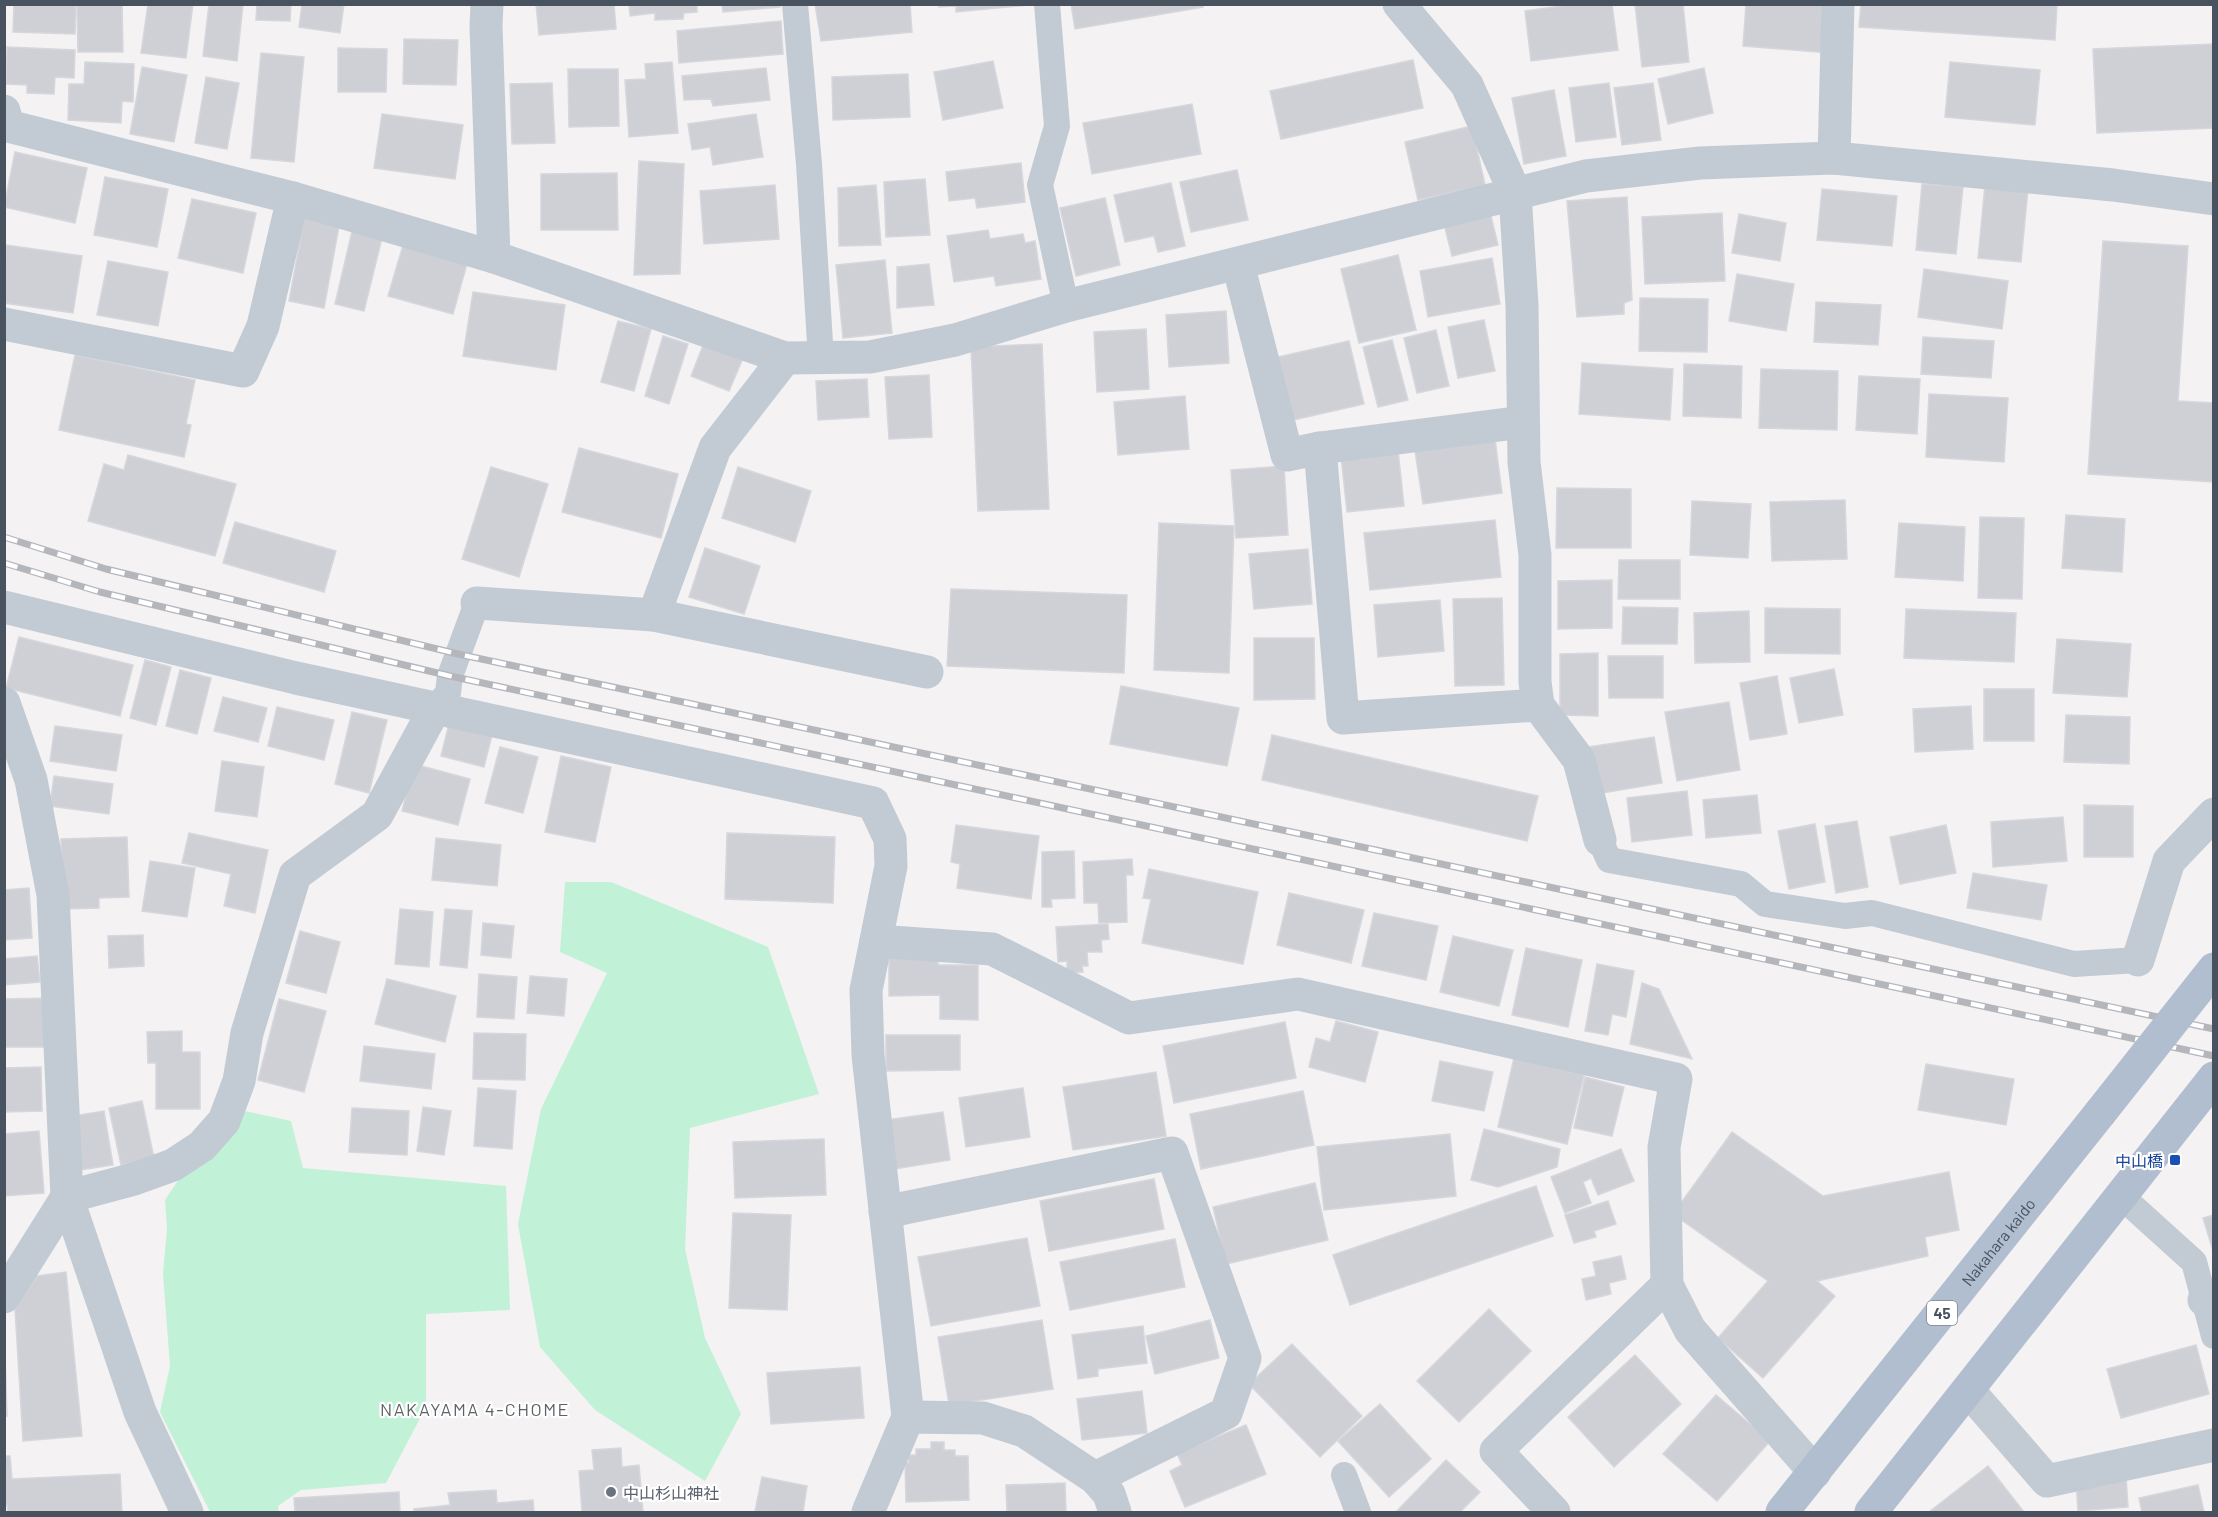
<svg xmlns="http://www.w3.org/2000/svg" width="2218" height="1517" viewBox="0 0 2218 1517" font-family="Barlow,'Noto Sans JP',sans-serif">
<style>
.green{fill:#c1f1d7}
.building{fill:#ced0d6;stroke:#d6d7dd;stroke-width:1.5}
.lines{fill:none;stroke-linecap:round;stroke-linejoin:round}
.service{stroke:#c2cbd3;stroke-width:26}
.minor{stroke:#c2cbd3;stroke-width:33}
.primary{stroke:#b1bed0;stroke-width:33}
.rail-casing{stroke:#b4b6bc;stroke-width:7}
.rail{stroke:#fff;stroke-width:4.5;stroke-dasharray:14;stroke-linecap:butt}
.primary-bridge{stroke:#b1bed0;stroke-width:33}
.transit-dot{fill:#1a4fb4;stroke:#fff;stroke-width:2}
.worship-dot{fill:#6b7280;stroke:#fff;stroke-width:2}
.labels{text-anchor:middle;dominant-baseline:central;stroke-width:4.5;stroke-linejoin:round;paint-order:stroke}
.shield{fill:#fff;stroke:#808790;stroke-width:1.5}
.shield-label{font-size:15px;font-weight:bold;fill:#495360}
.transit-label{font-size:16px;fill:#164399;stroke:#fff;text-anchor:end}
.street-label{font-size:16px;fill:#495360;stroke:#fff}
.worship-label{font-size:16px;fill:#5b616d;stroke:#fff;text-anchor:start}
.neighbourhood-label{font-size:18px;letter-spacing:1.5px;fill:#5e6167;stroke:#fff}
</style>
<rect width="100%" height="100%" fill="#f4f2f2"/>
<g class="green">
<polygon points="565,882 611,882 768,947 819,1094 690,1128 685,1249 705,1338 741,1414 705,1481 595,1410 540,1347 518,1224 541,1109 607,973 560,952"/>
<polygon points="240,1110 291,1121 303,1168 506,1186 510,1310 426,1314 426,1407 386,1483 301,1490 278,1506 279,1512 210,1512 160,1412 170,1366 163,1274 167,1229 165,1200 177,1182 212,1156"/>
</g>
<g class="building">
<polygon points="14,4 76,4 75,34 13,32"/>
<polygon points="77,4 122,4 123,52 78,52"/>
<polygon points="148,4 193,4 186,58 141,53"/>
<polygon points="209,4 243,4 237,61 203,56"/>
<polygon points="257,4 291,4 290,21 256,20"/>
<polygon points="302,4 344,4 340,33 299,27"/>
<polygon points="536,4 614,4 616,29 539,35"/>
<polygon points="629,4 697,4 697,12 684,13 683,19 655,20 655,13 630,16"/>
<polygon points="722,4 779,4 780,7 723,12"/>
<polygon points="815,4 910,4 912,32 821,41"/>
<polygon points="940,4 1029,4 1029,5 956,12 956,6 939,7"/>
<polygon points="1071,4 1203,4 1203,7 1075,29"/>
<polygon points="1577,4 1612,4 1618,50 1531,61 1525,11"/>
<polygon points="1635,4 1683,4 1689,62 1642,67"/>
<polygon points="1746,4 1833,4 1829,53 1743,46"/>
<polygon points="1861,4 2057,4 2055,40 1859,27"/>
<polygon points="781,21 783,54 679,63 677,31"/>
<polygon points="404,39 458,40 456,85 403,84"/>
<polygon points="2214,44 2214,128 2097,133 2093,49"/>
<polygon points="7,47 75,50 74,78 55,77 54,94 27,93 27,85 6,84"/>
<polygon points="338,48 387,49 386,92 338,92"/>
<polygon points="261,53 304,57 294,162 251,158"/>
<polygon points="1413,60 1423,108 1281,139 1270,91"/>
<polygon points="993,61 1003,108 943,120 934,72"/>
<polygon points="85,62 134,64 133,102 122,101 121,123 68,120 69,84 84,84"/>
<polygon points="672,62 678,133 629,137 625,80 646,79 645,64"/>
<polygon points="1950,62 2040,70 2035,125 1945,117"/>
<polygon points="142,67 187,75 174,142 130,134"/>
<polygon points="766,68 770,100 713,106 711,99 684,100 682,76"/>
<polygon points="1704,68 1713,113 1668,124 1658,79"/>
<polygon points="568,69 618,69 619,126 569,127"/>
<polygon points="908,74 910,117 833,120 832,77"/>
<polygon points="206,77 239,83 227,149 195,143"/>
<polygon points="552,83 555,143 512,144 510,84"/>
<polygon points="1609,83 1616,137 1576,142 1569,88"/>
<polygon points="1653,83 1661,140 1622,145 1614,88"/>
<polygon points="1554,90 1566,156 1524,164 1512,98"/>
<polygon points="1192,104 1201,154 1092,174 1083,123"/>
<polygon points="382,114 463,125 455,179 374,168"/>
<polygon points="756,114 763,157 713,165 710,147 692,150 688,124"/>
<polygon points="1472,126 1485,185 1418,200 1405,142"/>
<polygon points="15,152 87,168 75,223 4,207"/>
<polygon points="639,161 684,164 680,274 634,275"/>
<polygon points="1021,163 1025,202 977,208 975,198 949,201 946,172"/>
<polygon points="1237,170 1248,220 1191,232 1180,182"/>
<polygon points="617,173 618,230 541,230 541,174"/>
<polygon points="105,177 168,189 157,247 94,235"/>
<polygon points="925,179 930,235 886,237 884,182"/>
<polygon points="1171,183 1185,246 1158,252 1154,236 1125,242 1114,195"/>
<polygon points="1922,184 1963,187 1956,254 1916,250"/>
<polygon points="775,185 779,239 704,244 700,191"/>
<polygon points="876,185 881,245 839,246 838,188"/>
<polygon points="1985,185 2028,189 2021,262 1978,258"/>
<polygon points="1822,189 1897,196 1892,246 1817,240"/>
<polygon points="1627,197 1632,300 1624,303 1624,314 1577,317 1567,201"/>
<polygon points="1105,198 1120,265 1076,276 1060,208"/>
<polygon points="192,199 256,213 243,273 178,258"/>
<polygon points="1490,212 1498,245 1452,256 1444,224"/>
<polygon points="1722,213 1725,281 1645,284 1642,217"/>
<polygon points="1739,214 1786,223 1780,261 1732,253"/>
<polygon points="305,215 340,221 324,308 289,301"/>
<polygon points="353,227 383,234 364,311 335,304"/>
<polygon points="988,230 990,239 1023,234 1025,243 1035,241 1041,279 996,286 994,276 954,282 947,236"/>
<polygon points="2103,241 2188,246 2178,401 2214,403 2214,482 2088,474"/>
<polygon points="404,242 468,260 453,314 388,296"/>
<polygon points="6,245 82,256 73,313 4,303"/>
<polygon points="1398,255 1416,330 1359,343 1341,269"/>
<polygon points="1492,258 1500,304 1428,317 1420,271"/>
<polygon points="885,260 892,333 843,338 836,265"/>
<polygon points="108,261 168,272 158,326 97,315"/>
<polygon points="929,264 934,305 897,308 897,267"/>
<polygon points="1924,269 2008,281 2002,329 1918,317"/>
<polygon points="1737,274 1794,284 1786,331 1729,321"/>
<polygon points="473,292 565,305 556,370 463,356"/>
<polygon points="1640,298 1708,299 1707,352 1639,351"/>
<polygon points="1816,302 1881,305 1878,345 1814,342"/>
<polygon points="1226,311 1229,363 1169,367 1166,315"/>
<polygon points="1484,320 1495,371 1458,378 1448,327"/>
<polygon points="618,321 651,329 634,391 601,382"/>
<polygon points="1146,329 1149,389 1097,392 1094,332"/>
<polygon points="1436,330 1449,386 1417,393 1404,338"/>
<polygon points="663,336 688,344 669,404 645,396"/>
<polygon points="1923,337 1994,341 1991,378 1921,374"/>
<polygon points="1392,340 1408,400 1378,407 1363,347"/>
<polygon points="1349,341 1364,404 1293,420 1278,357"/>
<polygon points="704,343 743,358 729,391 691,376"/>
<polygon points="1042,344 1049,509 978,511 971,347"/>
<polygon points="75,355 195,380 186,424 191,425 184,457 59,430"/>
<polygon points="1582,363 1673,369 1670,420 1579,414"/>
<polygon points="1684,364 1742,366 1741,418 1683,416"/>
<polygon points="1761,369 1838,371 1837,430 1759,428"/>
<polygon points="929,375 932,437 889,439 885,377"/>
<polygon points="1859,376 1920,379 1917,434 1856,430"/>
<polygon points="867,379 869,417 818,420 816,381"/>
<polygon points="1929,394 2008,398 2004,462 1926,457"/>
<polygon points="1185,396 1189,449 1118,455 1114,402"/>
<polygon points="1495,439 1502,493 1423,504 1415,451"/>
<polygon points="579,448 678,474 661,538 562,512"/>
<polygon points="1398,450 1404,506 1347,512 1341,456"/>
<polygon points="128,455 236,484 215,556 88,521 104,464 124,470"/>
<polygon points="1284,466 1288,535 1236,538 1231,470"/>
<polygon points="491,467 548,484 519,577 462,559"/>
<polygon points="738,467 811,491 795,542 722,518"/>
<polygon points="1557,488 1631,489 1631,548 1556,548"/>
<polygon points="1845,500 1847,559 1772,561 1770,502"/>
<polygon points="1692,501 1751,504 1748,558 1690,555"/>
<polygon points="2066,515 2125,519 2122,572 2062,568"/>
<polygon points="1980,517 2024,518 2022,599 1978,598"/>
<polygon points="1495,520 1501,577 1370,590 1364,533"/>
<polygon points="235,522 336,551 324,592 223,563"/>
<polygon points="1159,523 1234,526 1229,673 1154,670"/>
<polygon points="1899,523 1965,527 1963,581 1895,577"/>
<polygon points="705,548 760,566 744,614 689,597"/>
<polygon points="1308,549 1312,604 1254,609 1249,554"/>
<polygon points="1619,560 1680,560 1680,599 1618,599"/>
<polygon points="1612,580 1612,628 1558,629 1558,581"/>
<polygon points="951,589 1127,595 1124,673 947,666"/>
<polygon points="1502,598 1504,685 1455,686 1453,599"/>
<polygon points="1440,600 1444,651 1378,657 1374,605"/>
<polygon points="1623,607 1678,608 1677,644 1622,644"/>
<polygon points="1765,608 1840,609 1840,654 1765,653"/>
<polygon points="1906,609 2016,613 2014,662 1904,658"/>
<polygon points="1749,611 1750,662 1695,663 1694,613"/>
<polygon points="19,637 133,665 120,716 6,688"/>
<polygon points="1254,638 1314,638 1315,699 1254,700"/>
<polygon points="2057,639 2131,644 2127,697 2053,693"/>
<polygon points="1598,653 1598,716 1560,715 1560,654"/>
<polygon points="1608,656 1663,656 1663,698 1609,698"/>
<polygon points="145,660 171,667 156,725 130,718"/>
<polygon points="1834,669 1843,715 1799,723 1790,678"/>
<polygon points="180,670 211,678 197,734 166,726"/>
<polygon points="1777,676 1787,734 1750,740 1740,683"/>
<polygon points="1121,686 1239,708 1227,766 1110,744"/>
<rect x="1984" y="689" width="50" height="52"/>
<polygon points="223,697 267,708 258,742 214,731"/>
<polygon points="1729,702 1740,770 1677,781 1665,712"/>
<polygon points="1971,706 1973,749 1915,752 1913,709"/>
<polygon points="277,707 334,720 324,760 268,746"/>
<polygon points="352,712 387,720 369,793 335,784"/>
<polygon points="2066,715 2130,717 2129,764 2064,762"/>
<polygon points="449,724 492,735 484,767 441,756"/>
<polygon points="55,726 122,735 116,771 50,761"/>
<polygon points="1272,735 1538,796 1527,841 1262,780"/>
<polygon points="1654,737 1662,783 1597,794 1589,747"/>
<polygon points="500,747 538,757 523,813 485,803"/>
<polygon points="561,756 611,767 595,842 545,832"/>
<polygon points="222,761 264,767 257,817 215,811"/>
<polygon points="414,764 470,779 458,825 402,811"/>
<polygon points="54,776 113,784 109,814 50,806"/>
<polygon points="1687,791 1692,835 1632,842 1627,798"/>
<polygon points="1757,795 1761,833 1706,838 1703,800"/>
<polygon points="2084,805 2133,806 2133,857 2084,857"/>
<polygon points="2063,817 2067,861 1993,867 1991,822"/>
<polygon points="1857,821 1868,887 1836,893 1825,826"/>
<polygon points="1815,824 1825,882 1789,889 1778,831"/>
<polygon points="956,825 1039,836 1031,899 957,888 960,864 951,862"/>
<polygon points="1946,825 1956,873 1900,884 1890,837"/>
<polygon points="189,833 268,850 255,913 224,906 231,874 182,863"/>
<polygon points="727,833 835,837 833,903 725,899"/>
<polygon points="127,837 129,897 99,898 99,908 63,909 61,839"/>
<polygon points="436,838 501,845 497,886 432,880"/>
<polygon points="1074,851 1075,898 1051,899 1052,907 1042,907 1042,852"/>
<polygon points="1132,859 1133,875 1126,875 1127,922 1099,923 1098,903 1084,903 1083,862"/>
<polygon points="150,861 195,868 187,917 142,911"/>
<polygon points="1149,869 1258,892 1243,964 1142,943 1151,899 1143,898"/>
<polygon points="1973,873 2047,885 2041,920 1967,908"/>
<polygon points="29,888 32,938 4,940 4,890"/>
<polygon points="1289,893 1364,910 1351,963 1277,945"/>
<polygon points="400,909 433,912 429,967 395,964"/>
<polygon points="445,909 472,911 467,968 440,965"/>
<polygon points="1374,913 1438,926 1426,980 1362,966"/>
<polygon points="483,923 514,926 511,958 481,955"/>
<polygon points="1108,924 1109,939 1101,940 1102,952 1087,952 1088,966 1082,966 1083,972 1067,973 1067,961 1058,962 1056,927"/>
<polygon points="300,931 340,942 326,993 286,983"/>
<polygon points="143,935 144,966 109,968 108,936"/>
<polygon points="1453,936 1513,950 1499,1006 1440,992"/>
<polygon points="1526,948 1582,960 1568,1027 1512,1015"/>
<polygon points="889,953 938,953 938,965 978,965 978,1020 940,1019 940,995 889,996"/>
<polygon points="37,956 40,982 4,985 4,959"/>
<polygon points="1597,964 1634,971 1626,1017 1612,1014 1608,1035 1585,1031"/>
<polygon points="479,974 517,977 514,1019 477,1017"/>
<polygon points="530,976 567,979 564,1016 527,1013"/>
<polygon points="387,979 456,996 445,1042 375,1024"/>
<polygon points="1642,983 1659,989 1692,1059 1630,1044"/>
<polygon points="52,998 52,1047 4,1047 4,999"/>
<polygon points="279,999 326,1011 304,1092 258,1080"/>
<polygon points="1336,1021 1378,1032 1365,1082 1309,1067 1316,1038 1330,1042"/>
<polygon points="1285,1022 1296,1078 1174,1103 1163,1046"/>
<polygon points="182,1031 182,1052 200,1052 200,1109 156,1109 156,1063 148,1063 147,1032"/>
<polygon points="474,1033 526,1034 525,1080 473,1079"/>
<polygon points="886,1035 960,1035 960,1070 886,1071"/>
<polygon points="364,1046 435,1054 431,1089 360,1081"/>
<polygon points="1514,1058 1584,1075 1567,1144 1498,1127"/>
<polygon points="1440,1061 1493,1072 1484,1111 1432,1101"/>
<polygon points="1926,1064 2014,1079 2006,1125 1918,1110"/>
<polygon points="41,1067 42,1111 4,1112 4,1068"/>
<polygon points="1156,1072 1166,1136 1073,1150 1063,1087"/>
<polygon points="1585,1077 1624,1087 1612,1136 1574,1128"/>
<polygon points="478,1088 516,1091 512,1149 474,1146"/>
<polygon points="1023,1088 1030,1137 966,1147 959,1098"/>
<polygon points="1303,1091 1314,1145 1201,1169 1190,1114"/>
<polygon points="142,1101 154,1158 121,1165 109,1108"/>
<polygon points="423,1107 451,1111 444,1155 417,1151"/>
<polygon points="352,1108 409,1111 407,1155 349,1152"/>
<polygon points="104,1111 113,1165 75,1171 66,1117"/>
<polygon points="943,1112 950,1160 895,1169 887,1120"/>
<polygon points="1484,1129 1560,1149 1557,1167 1498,1187 1471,1180"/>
<polygon points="39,1131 44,1193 4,1196 4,1134"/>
<polygon points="1732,1132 1823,1196 1949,1172 1959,1230 1925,1237 1928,1256 1817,1281 1835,1296 1763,1378 1718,1338 1768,1281 1673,1214"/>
<polygon points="1450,1134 1456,1196 1324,1210 1317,1147"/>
<polygon points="824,1139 826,1195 735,1198 733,1142"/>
<polygon points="1621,1149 1634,1181 1598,1195 1591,1178 1583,1182 1591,1203 1565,1213 1551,1177"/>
<polygon points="1154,1179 1164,1229 1049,1251 1040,1201"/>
<polygon points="1315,1183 1328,1240 1226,1264 1213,1207"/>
<polygon points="1536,1186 1553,1236 1350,1305 1333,1255"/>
<polygon points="1608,1201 1616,1224 1594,1231 1596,1237 1574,1243 1565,1215"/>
<polygon points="733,1213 791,1215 787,1310 729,1308"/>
<polygon points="2214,1215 2214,1254 2203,1218"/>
<polygon points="1027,1238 1040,1306 931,1326 918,1257"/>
<polygon points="1175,1239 1185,1287 1070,1310 1060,1262"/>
<polygon points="1621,1256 1626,1279 1609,1283 1611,1294 1586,1300 1582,1279 1596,1276 1593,1262"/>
<polygon points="66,1272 82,1436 23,1441 15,1309 37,1276"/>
<polygon points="1489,1309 1531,1351 1459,1422 1417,1381"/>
<polygon points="1042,1320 1053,1389 949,1405 938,1337"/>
<polygon points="1210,1320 1219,1358 1155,1374 1146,1336"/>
<polygon points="1143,1326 1147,1363 1098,1369 1098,1376 1078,1379 1072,1335"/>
<polygon points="1292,1344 1362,1416 1320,1457 1249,1384"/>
<polygon points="2196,1345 2209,1394 2121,1418 2107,1369"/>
<polygon points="5,1355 7,1416 4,1416 4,1355"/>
<polygon points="1635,1355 1681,1404 1614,1467 1568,1417"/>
<polygon points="860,1367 864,1418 771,1424 767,1373"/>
<polygon points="1142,1391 1147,1433 1082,1440 1077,1399"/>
<polygon points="1716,1395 1770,1441 1717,1501 1663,1454"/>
<polygon points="1380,1404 1431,1459 1389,1497 1338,1441"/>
<polygon points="1246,1425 1266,1474 1185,1507 1170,1471 1182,1465 1177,1453"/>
<polygon points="931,1442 944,1442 944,1450 955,1450 955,1456 968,1456 969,1500 906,1502 905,1462 909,1463 908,1455 916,1455 916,1449 931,1449"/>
<polygon points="621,1448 622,1467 639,1465 643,1512 582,1512 579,1471 594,1470 592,1450"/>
<polygon points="4,1456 10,1456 12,1479 120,1474 122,1512 8,1512 7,1505 4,1505"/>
<polygon points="1446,1460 1480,1492 1460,1512 1396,1512"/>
<polygon points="1988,1466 2024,1512 1929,1512"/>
<polygon points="2126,1476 2128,1507 2078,1511 2076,1480"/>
<polygon points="762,1477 807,1486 803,1512 755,1511"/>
<polygon points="1065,1483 1066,1512 1007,1512 1006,1485"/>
<polygon points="2198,1485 2204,1512 2142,1512 2139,1498"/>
<polygon points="496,1490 497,1503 533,1500 534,1512 414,1512 414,1509 450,1505 448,1493"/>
<polygon points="399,1492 400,1512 295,1512 294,1498"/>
</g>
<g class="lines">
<g class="service">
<polyline points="795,4 809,164 821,359"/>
<polyline points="1047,4 1057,126 1040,185 1066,306"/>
<polyline points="435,708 448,693 450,676 477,603"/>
<polyline points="1600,840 1609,860 1741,884 1765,904 1845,916 1872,913 2074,964 2138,960"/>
<polyline points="2121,1196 2194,1262 2214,1336"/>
<polyline points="1344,1475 1358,1512"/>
</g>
<g class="minor">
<polyline points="487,4 486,26 494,257"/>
<polyline points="1399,4 1467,85 1515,193 1522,306 1524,462 1535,555 1535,682 1538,705 1579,760 1600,840"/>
<polyline points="4,111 8,126 293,198 494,257 785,358 870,357 955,340 1066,306 1586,176 1700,163 1834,158 2113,185 2214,199"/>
<polyline points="1834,158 1838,4"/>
<polyline points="1238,264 1287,455 1320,448 1523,422"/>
<polyline points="4,324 243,371 263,326 293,198"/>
<polyline points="1320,448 1343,718 1538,705"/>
<polyline points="477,603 654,615 715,448 785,358"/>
<polyline points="4,607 296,678 873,803 890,839 891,866 866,990 868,1055 908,1417 868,1512"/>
<polyline points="654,615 927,672"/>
<polyline points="4,703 31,780 53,895 67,1197 140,1412 187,1512"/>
<polyline points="876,941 992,949 1129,1018 1298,994 1676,1079 1664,1147 1667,1285 1690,1330 1815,1472"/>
<polyline points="2138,960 2169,861 2214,814"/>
<polyline points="885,1212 1172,1153 1245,1358 1226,1413 1095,1478"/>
<polyline points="4,1297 67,1197 134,1179 173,1165 202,1146 224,1121 239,1081 247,1033 295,875 377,815 435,708"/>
<polyline points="2204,1300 2214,1296"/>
<polyline points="1968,1390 2047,1481 2214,1445"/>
<polyline points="908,1417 983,1418 1024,1431 1095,1478 1109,1494 1115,1512"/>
<polyline points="1554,1512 1496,1451 1667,1285"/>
</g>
<g class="primary">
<path id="s1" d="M1782,1512L2100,1113"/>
<polyline points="1871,1512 2214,1078"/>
</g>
<defs>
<g id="rail">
<polyline points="4,537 106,569 458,654 2214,1029"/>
<polyline points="4,563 100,592 450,676 2214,1056"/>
</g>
</defs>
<use href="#rail" class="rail-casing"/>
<use href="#rail" class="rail"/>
<polyline class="primary-bridge" points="2100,1113 2214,969"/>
</g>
<rect class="transit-dot" x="2169" y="1154" width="12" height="12" rx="3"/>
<circle class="worship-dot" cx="611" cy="1492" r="6"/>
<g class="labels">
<rect class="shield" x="1927" y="1301" width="30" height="24" rx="4.5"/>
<g class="shield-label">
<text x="1942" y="1313">45</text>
</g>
<g class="transit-label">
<text x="2163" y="1160">中山橋</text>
</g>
<g class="street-label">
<text stroke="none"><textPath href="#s1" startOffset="346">Nakahara kaido</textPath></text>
</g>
<g class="worship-label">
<text x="623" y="1492">中山杉山神社</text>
</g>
<g class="neighbourhood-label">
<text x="475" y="1409">NAKAYAMA 4-CHOME</text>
</g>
</g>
<rect width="2218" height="1517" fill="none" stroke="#495360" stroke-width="12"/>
</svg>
